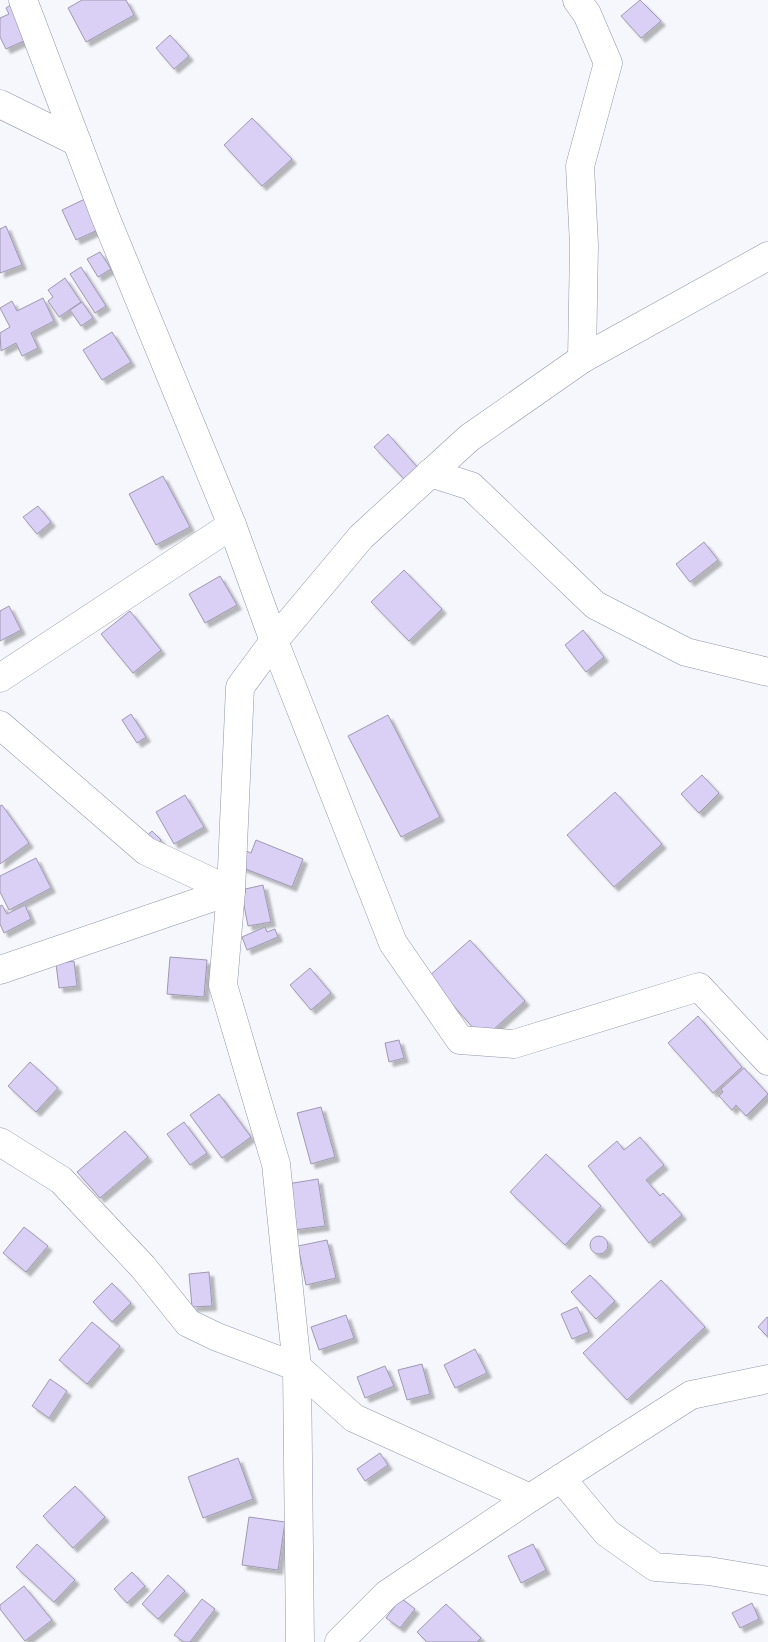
<svg xmlns="http://www.w3.org/2000/svg" width="768" height="1642" viewBox="0 0 768 1642" font-family="Bitter,serif">
<style>
.building{fill:#dacff5;stroke:#9f98b0;filter:url(#shadow)}
.lines{fill:none;stroke-linecap:round;stroke-linejoin:round}
.minor-casing{stroke:#8f95ac;stroke-width:29}
.minor{stroke:#fff;stroke-width:28}
</style>
<defs>
<filter id="shadow"><feDropShadow dx="4.5" dy="4.5" stdDeviation="1" flood-color="#0004"/></filter>
</defs>
<rect width="100%" height="100%" fill="#f6f7fc"/>
<g class="building">
<polygon points="82,0 126,0 134,15 86,42 68,8"/>
<polygon points="640,0 661,21 641,38 621,16"/>
<polygon points="12,4 28,39 6,49 0,37 0,18 9,14 6,8"/>
<polygon points="170,35 189,56 174,69 156,48"/>
<polygon points="252,118 292,159 262,186 224,145"/>
<polygon points="87,198 102,228 76,240 62,210"/>
<polygon points="6,226 22,265 0,273 0,229"/>
<polygon points="100,252 111,269 98,277 87,259"/>
<polygon points="81,267 106,306 95,313 70,274"/>
<polygon points="65,278 81,302 59,317 48,301 53,297 48,290"/>
<polygon points="43,298 54,321 31,333 38,348 22,356 16,343 1,351 0,333 10,327 0,308 12,301 17,311"/>
<polygon points="82,302 93,318 81,326 70,310"/>
<polygon points="112,332 131,362 102,380 83,350"/>
<polygon points="388,434 418,468 405,480 374,447"/>
<polygon points="163,476 190,527 156,545 129,494"/>
<polygon points="38,506 51,522 37,534 23,517"/>
<polygon points="704,542 718,560 690,582 676,564"/>
<polygon points="404,570 442,609 409,641 371,602"/>
<polygon points="220,576 237,605 205,623 189,594"/>
<polygon points="9,606 21,630 0,641 0,611"/>
<polygon points="130,611 161,650 133,673 101,634"/>
<polygon points="583,630 604,657 586,672 565,645"/>
<polygon points="131,714 146,737 137,743 122,720"/>
<polygon points="388,715 440,817 401,837 348,736"/>
<polygon points="702,775 719,793 699,813 681,794"/>
<polygon points="615,792 662,844 614,887 567,835"/>
<polygon points="185,795 204,827 174,844 156,812"/>
<polygon points="2,805 29,843 0,864 0,806"/>
<polygon points="152,831 161,840 151,850 142,840"/>
<polygon points="256,840 303,859 292,887 238,866 244,850 251,853"/>
<polygon points="36,858 51,888 9,910 0,892 0,876"/>
<polygon points="263,885 271,922 248,926 241,890"/>
<polygon points="2,905 7,914 25,905 31,919 4,933 0,924 0,906"/>
<polygon points="265,927 267,932 275,929 278,937 247,950 242,937"/>
<polygon points="470,940 525,1001 483,1039 428,977"/>
<polygon points="170,957 207,960 204,997 167,994"/>
<polygon points="74,961 77,986 59,988 56,964"/>
<polygon points="310,968 331,993 311,1010 290,985"/>
<polygon points="698,1016 742,1067 713,1093 668,1043"/>
<polygon points="399,1040 404,1058 389,1062 385,1043"/>
<polygon points="30,1062 58,1088 36,1112 8,1086"/>
<polygon points="744,1068 768,1094 746,1116 736,1105 732,1110 719,1096 723,1092 721,1089"/>
<polygon points="219,1094 251,1137 222,1158 190,1115"/>
<polygon points="321,1107 335,1157 311,1164 297,1113"/>
<polygon points="184,1122 207,1153 190,1165 167,1134"/>
<polygon points="125,1131 148,1157 100,1198 77,1172"/>
<polygon points="640,1137 664,1165 646,1180 660,1196 663,1193 682,1215 649,1243 588,1166 617,1141 624,1150"/>
<polygon points="546,1154 601,1206 565,1245 510,1192"/>
<polygon points="318,1179 325,1226 294,1230 287,1184"/>
<polygon points="24,1227 48,1246 26,1272 3,1253"/>
<circle cx="599" cy="1245" r="9"/>
<polygon points="327,1240 336,1278 306,1285 298,1246"/>
<polygon points="209,1272 212,1306 192,1307 189,1274"/>
<polygon points="590,1275 615,1301 596,1319 571,1292"/>
<polygon points="661,1280 705,1327 627,1400 583,1353"/>
<polygon points="112,1283 131,1303 112,1322 93,1302"/>
<polygon points="577,1307 589,1332 572,1339 561,1314"/>
<polygon points="346,1315 354,1338 319,1350 311,1327"/>
<polygon points="767,1317 768,1318 768,1337 758,1327"/>
<polygon points="92,1322 120,1346 87,1384 59,1360"/>
<polygon points="475,1349 487,1373 455,1388 444,1365"/>
<polygon points="422,1364 430,1394 407,1400 398,1370"/>
<polygon points="385,1366 394,1386 365,1398 357,1377"/>
<polygon points="50,1379 67,1391 49,1418 32,1406"/>
<polygon points="380,1453 388,1465 365,1481 357,1469"/>
<polygon points="238,1458 253,1499 203,1518 188,1477"/>
<polygon points="75,1486 105,1517 73,1548 43,1516"/>
<polygon points="249,1517 285,1522 278,1570 242,1565"/>
<polygon points="37,1544 75,1580 54,1602 16,1567"/>
<polygon points="533,1544 546,1570 521,1583 508,1556"/>
<polygon points="132,1572 145,1586 127,1603 114,1589"/>
<polygon points="168,1575 185,1591 158,1619 142,1604"/>
<polygon points="24,1586 52,1620 25,1641 0,1609 0,1605"/>
<polygon points="401,1598 415,1609 400,1628 386,1618"/>
<polygon points="202,1599 215,1609 190,1642 184,1642 174,1635"/>
<polygon points="752,1603 759,1619 740,1628 732,1613"/>
<polygon points="446,1604 481,1638 477,1642 427,1642 417,1632"/>
</g>
<g class="lines">
<defs>
<g id="minor">
<polyline points="23,0 105,216 232,525 274,641 393,943 460,1040 514,1044 699,987 768,1061"/>
<polyline points="577,0 587,14 608,63 580,166 584,245 582,359"/>
<polyline points="0,104 77,142"/>
<polyline points="430,473 471,486 595,605 686,652 768,672"/>
<polyline points="0,678 232,525"/>
<polyline points="0,725 146,851 231,891"/>
<polyline points="0,970 231,891"/>
<polyline points="0,1142 61,1180 143,1267 188,1323 217,1337 297,1367 354,1418 530,1498 691,1395 768,1379"/>
<polyline points="561,1478 607,1533 655,1567 709,1571 768,1581"/>
<polyline points="300,1642 297,1367 276,1164 223,985 231,891 240,687 274,641 361,537 469,438 582,359 768,256"/>
<polyline points="339,1642 387,1594 530,1498"/>
</g>
</defs>
<use href="#minor" class="minor-casing"/>
<use href="#minor" class="minor"/>
</g>
</svg>
